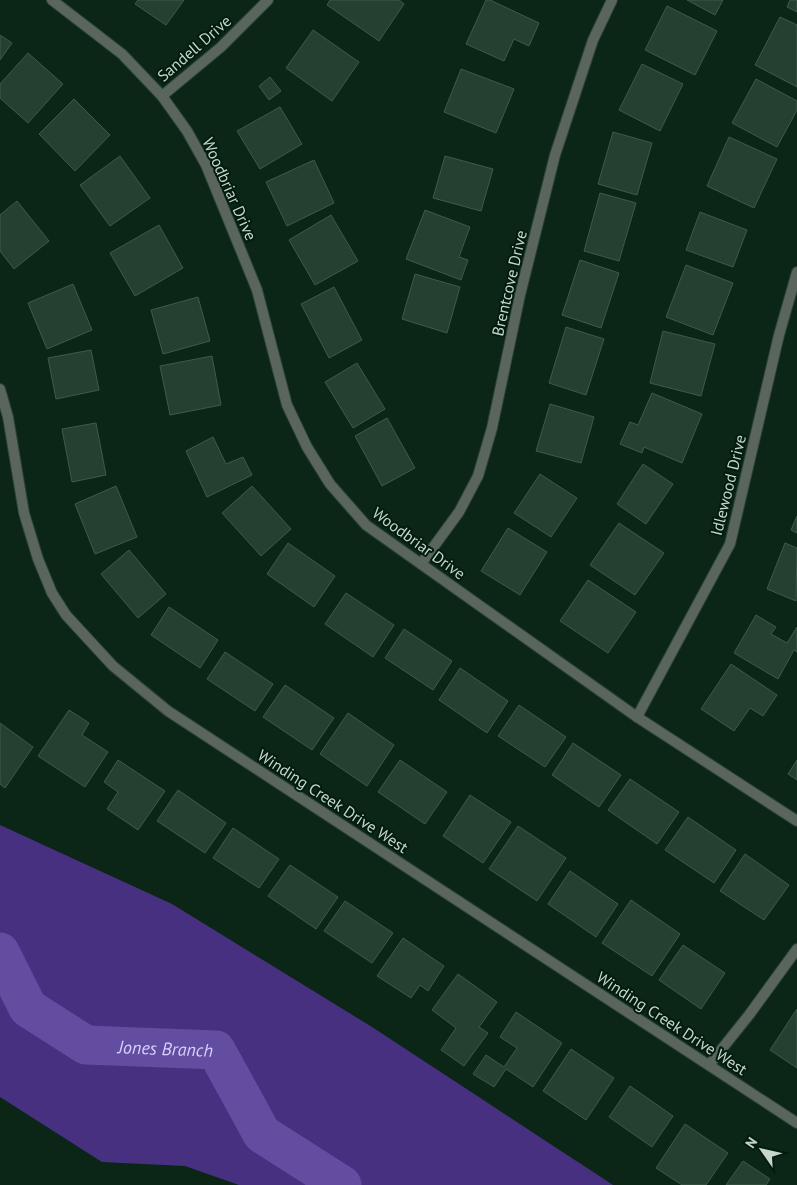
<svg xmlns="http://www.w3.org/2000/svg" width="797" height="1185" viewBox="0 0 797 1185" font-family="'PT Sans',sans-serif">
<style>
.forest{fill:#483080}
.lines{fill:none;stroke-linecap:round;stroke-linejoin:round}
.river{stroke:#634da0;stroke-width:39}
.building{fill:#254030;stroke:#3e5a48}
.street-casing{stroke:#294234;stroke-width:12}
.street{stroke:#59655d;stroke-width:10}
.labels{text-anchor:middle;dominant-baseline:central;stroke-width:4;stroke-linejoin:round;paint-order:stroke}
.street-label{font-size:16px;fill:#c7d6cc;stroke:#021c0e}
.water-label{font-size:18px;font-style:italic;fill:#d8d0fe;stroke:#021c0e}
</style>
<rect width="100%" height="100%" fill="#0b2617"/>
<polygon class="forest" points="0,825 172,904 372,1027 613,1185 239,1185 185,1166 102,1162 0,1097"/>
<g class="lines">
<path class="river" id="s1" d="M0,952L28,1008L86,1045L216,1050L262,1134L342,1185"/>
</g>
<g class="building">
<polygon points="138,0 184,0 166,25 135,4"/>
<polygon points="330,0 399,0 404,4 379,41 327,5"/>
<polygon points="486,0 490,0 539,23 529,46 514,39 504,61 466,44"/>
<polygon points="687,0 723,0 715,15"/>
<polygon points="790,0 797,0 797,12 787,7"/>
<polygon points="667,6 717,31 695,75 645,50"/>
<polygon points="780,17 797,25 797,87 755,65"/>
<polygon points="313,30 359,62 332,101 286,68"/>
<polygon points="0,35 12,43 0,60"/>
<polygon points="28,53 63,84 28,123 0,98 0,84"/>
<polygon points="642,64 683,84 660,131 619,110"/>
<polygon points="461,69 514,89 496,133 444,112"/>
<polygon points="270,77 281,91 269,100 259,86"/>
<polygon points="756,79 797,101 797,110 777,147 732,123"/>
<polygon points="74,99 110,135 75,171 39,134"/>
<polygon points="280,107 302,144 260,169 237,131"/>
<polygon points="613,132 652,143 637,195 598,184"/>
<polygon points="729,137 777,159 754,208 707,186"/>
<polygon points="120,156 150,198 110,226 80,185"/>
<polygon points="445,156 493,169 481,211 433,198"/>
<polygon points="314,160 334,203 287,226 266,182"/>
<polygon points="600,193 636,203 619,261 584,251"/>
<polygon points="17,201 49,241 14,269 0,251 0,215"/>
<polygon points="425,210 470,227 459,257 468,260 461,280 406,259"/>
<polygon points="700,212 747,230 733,267 686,250"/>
<polygon points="331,215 358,261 315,285 289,240"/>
<polygon points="159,225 183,268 135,296 110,253"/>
<polygon points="580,260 619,273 601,328 562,315"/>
<polygon points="686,265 733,283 713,335 666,317"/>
<polygon points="415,274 460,287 447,333 402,319"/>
<polygon points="73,284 92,330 47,349 28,303"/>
<polygon points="334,287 362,340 329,358 301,304"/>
<polygon points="198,297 210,341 163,354 151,310"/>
<polygon points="566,327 604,339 586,395 549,383"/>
<polygon points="663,331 715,344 701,396 650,383"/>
<polygon points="91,350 99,390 56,399 48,358"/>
<polygon points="212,356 221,405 170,415 160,366"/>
<polygon points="357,363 385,409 353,428 325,382"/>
<polygon points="652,393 702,414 682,463 644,447 642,453 620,444 630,422 638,425"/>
<polygon points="550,404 594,417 581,463 536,451"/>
<polygon points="387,418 415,468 382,486 355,436"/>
<polygon points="96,423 106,475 72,482 62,429"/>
<polygon points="213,437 226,464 243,457 252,475 207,497 186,451"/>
<polygon points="643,464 673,484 646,524 617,504"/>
<polygon points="540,474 577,498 551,537 514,513"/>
<polygon points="116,486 137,537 95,554 75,504"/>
<polygon points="252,486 291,529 261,556 222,513"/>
<polygon points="797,516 797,533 791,530"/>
<polygon points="619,523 664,553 635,595 590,565"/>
<polygon points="508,528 547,552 520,595 481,571"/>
<polygon points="288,543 335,576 314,607 267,574"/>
<polygon points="785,543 797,548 796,601 767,589"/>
<polygon points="129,550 166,594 138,618 101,574"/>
<polygon points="588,580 636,612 608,653 560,621"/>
<polygon points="346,593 394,625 373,657 325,624"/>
<polygon points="169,607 218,640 200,668 151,635"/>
<polygon points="756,615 776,627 771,634 787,643 797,627 797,652 794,650 778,679 734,653"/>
<polygon points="404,629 452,661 433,690 385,658"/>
<polygon points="225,652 273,684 255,711 207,679"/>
<polygon points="731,664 777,695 763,716 750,708 734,731 701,709"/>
<polygon points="460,668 508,701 487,733 439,700"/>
<polygon points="285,685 334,718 312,750 263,717"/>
<polygon points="519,705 566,737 545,767 498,736"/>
<polygon points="69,710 89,723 82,735 108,752 85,787 38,756"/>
<polygon points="348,713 394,745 367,786 320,754"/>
<polygon points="0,723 33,747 5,788 0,784"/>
<polygon points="573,743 621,775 599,807 552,775"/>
<polygon points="118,760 165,791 138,830 107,809 118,792 104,782"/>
<polygon points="400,760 447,792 425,824 378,792"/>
<polygon points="797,760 797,780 788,774"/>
<polygon points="630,779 679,812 657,844 608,810"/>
<polygon points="178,790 226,823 205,853 157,821"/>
<polygon points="470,795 511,822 483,863 443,836"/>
<polygon points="688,817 736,850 714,883 665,850"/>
<polygon points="518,826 566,858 537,901 489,869"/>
<polygon points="233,828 279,859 259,888 213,858"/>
<polygon points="745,854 789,885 764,920 720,891"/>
<polygon points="290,865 338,897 316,929 268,896"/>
<polygon points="570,871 618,904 596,937 548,904"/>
<polygon points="631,900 680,934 652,976 602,943"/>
<polygon points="345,901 393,933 372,963 324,931"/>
<polygon points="403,938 444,966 428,991 420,985 411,998 377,976"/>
<polygon points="683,945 725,973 701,1009 659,980"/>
<polygon points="458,974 497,1002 479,1027 488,1033 464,1066 441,1050 456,1028 432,1010"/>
<polygon points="797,1009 797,1068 770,1050"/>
<polygon points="516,1012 562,1043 533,1087 506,1069 494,1087 473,1074 486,1055 504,1067 517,1048 500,1037"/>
<polygon points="571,1049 614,1078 586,1120 543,1091"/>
<polygon points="630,1086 673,1116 652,1147 609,1117"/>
<polygon points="685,1124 728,1153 706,1185 682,1185 656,1168"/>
<polygon points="743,1161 770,1179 766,1185 726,1185"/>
</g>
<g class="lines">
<defs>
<g id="street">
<polyline points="52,0 122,54 162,96 187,131 206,165 257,290 287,405 307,447 330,484 366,525 637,717 797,821"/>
<polyline points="162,96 221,47 268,0"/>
<polyline points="0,389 8,417 24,513 38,559 52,593 66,615 113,666 168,711 797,1123"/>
<polyline points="421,564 459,512 478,476 492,428 520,295 555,155 593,40 612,0"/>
<polyline points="637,717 730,544 779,335 797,272"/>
<polyline points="709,1065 749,1015 797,949"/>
</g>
</defs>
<use href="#street" class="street-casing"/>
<use href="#street" class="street"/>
</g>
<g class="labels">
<g class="street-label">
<text transform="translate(194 48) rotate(-41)">Sandell Drive</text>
<text transform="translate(230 189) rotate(66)">Woodbriar Drive</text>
<text transform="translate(509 283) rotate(-77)">Brentcove Drive</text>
<text transform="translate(728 485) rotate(-76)">Idlewood Drive</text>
<text transform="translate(419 543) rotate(36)">Woodbriar Drive</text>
<text transform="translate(333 801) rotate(33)">Winding Creek Drive West</text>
<text transform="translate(672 1023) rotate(33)">Winding Creek Drive West</text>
</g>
<g class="water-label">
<text stroke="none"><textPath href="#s1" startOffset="211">Jones Branch</textPath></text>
</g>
</g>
<g transform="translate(762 1150) rotate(304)" stroke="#021c0e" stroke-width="4" paint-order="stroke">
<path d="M0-4L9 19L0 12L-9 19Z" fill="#c7d6cc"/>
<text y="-8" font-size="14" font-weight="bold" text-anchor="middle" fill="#c7d6cc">N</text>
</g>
</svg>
